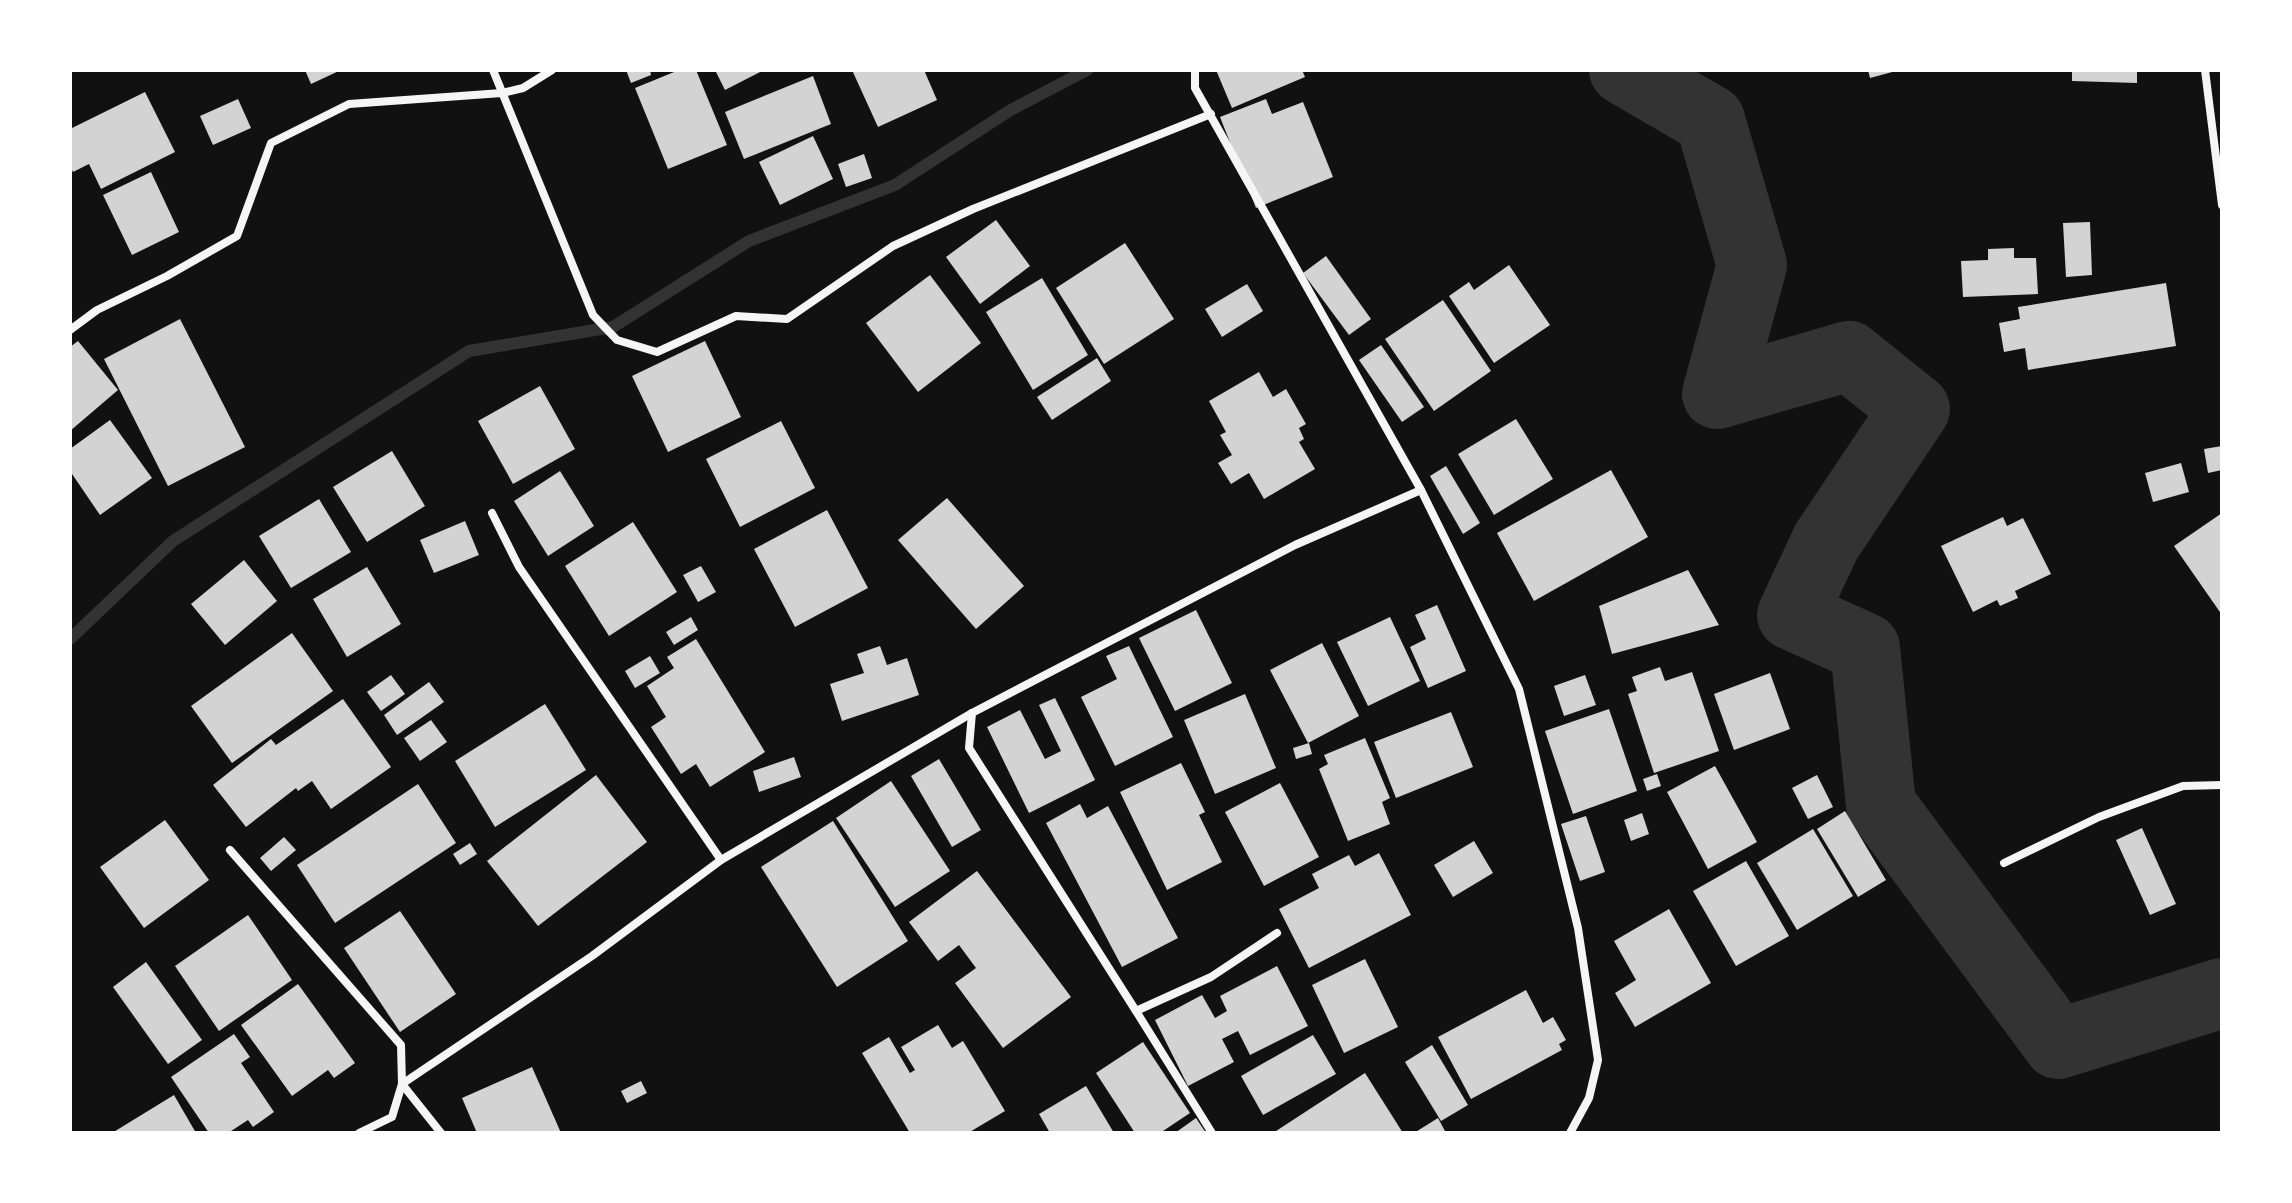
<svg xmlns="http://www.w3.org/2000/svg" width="2292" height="1203" viewBox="0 0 2292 1203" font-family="'Alegreya Sans',sans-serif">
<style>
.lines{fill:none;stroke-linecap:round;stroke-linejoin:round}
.stream{stroke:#333;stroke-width:12}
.river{stroke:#333;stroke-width:70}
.building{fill:#d3d3d3}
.minor{stroke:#f5f5f5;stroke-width:8}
</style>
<rect width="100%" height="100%" fill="#111"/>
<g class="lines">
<polyline class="stream" points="70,639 173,541 469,351 613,327 749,241 895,185 1009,111 1087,70"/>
<polyline class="river" points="1624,70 1710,120 1752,265 1717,394 1849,356 1915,409 1826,542 1792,615 1865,648 1881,805 2058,1044 2222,993"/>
</g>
<g class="building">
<polygon points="305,70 341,70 311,84"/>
<polygon points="626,70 650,70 651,75 631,83"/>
<polygon points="679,70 696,70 727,145 668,169 635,88"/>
<polygon points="715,70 764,70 725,90"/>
<polygon points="852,70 924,70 937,100 878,127"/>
<polygon points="1216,70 1302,70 1305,77 1232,108"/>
<polygon points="1868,70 1896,70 1896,71 1870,78"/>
<polygon points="2072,70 2137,70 2137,83 2072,81"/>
<polygon points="813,76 831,124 744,159 725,112"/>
<polygon points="145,92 175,152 101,189 89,164 73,172 70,166 70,129"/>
<polygon points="238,99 251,128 213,145 200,116"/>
<polygon points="1266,99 1272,114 1303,102 1333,177 1256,208 1220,117"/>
<polygon points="813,136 833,179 780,205 759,162"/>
<polygon points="864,154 872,178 846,187 838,164"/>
<polygon points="151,172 179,232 132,255 103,195"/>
<polygon points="996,220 1030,266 980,304 946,257"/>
<polygon points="2090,222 2092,275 2066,277 2063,223"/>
<polygon points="1125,243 1174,319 1104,364 1056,288"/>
<polygon points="2014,248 2014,258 2036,258 2038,294 1963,297 1961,261 1988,260 1988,249"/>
<polygon points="1326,256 1371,319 1349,335 1303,273"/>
<polygon points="1509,265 1550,325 1494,363 1449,296 1469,282 1474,290"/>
<polygon points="930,275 981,343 918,392 866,323"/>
<polygon points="1042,278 1088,355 1033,390 986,312"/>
<polygon points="2166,283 2176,346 2028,370 2025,348 2004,352 1999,323 2020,319 2018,307"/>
<polygon points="1247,284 1263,311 1222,337 1205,309"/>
<polygon points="1443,300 1491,371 1434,411 1385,339"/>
<polygon points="180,319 245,447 168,486 104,359"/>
<polygon points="78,341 118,390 70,431 70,347"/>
<polygon points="705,341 741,417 668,452 632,376"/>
<polygon points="1381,345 1424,407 1402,422 1359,360"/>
<polygon points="1097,358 1111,381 1052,420 1037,397"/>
<polygon points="1259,372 1273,397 1286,389 1306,424 1299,428 1304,439 1299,442 1315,469 1264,499 1249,473 1231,484 1218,463 1232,455 1220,435 1226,432 1209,401"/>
<polygon points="540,386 575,449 513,484 478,421"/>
<polygon points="1516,419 1553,479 1494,515 1458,454"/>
<polygon points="110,420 152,478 100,515 70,471 70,449"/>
<polygon points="781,421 815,488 740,527 706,459"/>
<polygon points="2222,446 2222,470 2208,473 2204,449"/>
<polygon points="392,451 425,506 367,542 333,487"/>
<polygon points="2181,463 2189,492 2153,502 2145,473"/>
<polygon points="1446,466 1480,523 1463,534 1430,476"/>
<polygon points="1611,470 1648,537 1534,601 1497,533"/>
<polygon points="560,471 594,526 548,556 514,501"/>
<polygon points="947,498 1024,586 976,629 898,540"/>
<polygon points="319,499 351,552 291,588 259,536"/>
<polygon points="827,510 868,588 795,627 754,549"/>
<polygon points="2222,513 2222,615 2174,546"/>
<polygon points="2003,517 2007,526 2023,518 2051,574 2015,591 2018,598 2000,606 1997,600 1973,612 1941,546"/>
<polygon points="465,521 479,555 434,573 420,540"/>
<polygon points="633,522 677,592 609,636 565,566"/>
<polygon points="244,560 277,601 225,645 191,604"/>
<polygon points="701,566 716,592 698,602 683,575"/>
<polygon points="367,567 401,624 347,657 313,599"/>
<polygon points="1688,570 1719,625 1612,654 1599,606"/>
<polygon points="1437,605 1466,671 1428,688 1410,647 1426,639 1415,615"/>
<polygon points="1196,610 1232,683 1175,711 1139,638"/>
<polygon points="691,617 698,630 674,645 666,632"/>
<polygon points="1390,617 1420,681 1368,706 1337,642"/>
<polygon points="292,633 333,691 232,763 191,706"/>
<polygon points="696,639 765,752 710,787 696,764 681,774 651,727 666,717 647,686 674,668 667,657"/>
<polygon points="1322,643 1359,716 1308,743 1270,670"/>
<polygon points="880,646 887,665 907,658 919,695 842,721 830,684 864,673 857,654"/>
<polygon points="1129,646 1173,737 1115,766 1081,697 1117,679 1106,656"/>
<polygon points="650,656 660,673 635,688 625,671"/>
<polygon points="1660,667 1665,681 1692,672 1719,751 1654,773 1628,694 1637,691 1632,677"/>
<polygon points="1770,673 1790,729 1734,750 1714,694"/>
<polygon points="391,675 405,694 381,711 367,692"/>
<polygon points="1585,675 1596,705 1564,716 1554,686"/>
<polygon points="429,682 444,702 397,735 384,715"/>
<polygon points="1245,694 1276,768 1215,794 1184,720"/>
<polygon points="1055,698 1095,780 1029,813 987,727 1020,710 1045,759 1061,751 1039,705"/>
<polygon points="343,699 391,767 331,809 312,781 298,791 296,788 246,827 213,785 271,739 276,745"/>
<polygon points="545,704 586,770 495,827 455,761"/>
<polygon points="1609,709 1637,791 1573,814 1545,731"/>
<polygon points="1451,712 1473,767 1396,798 1374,742"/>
<polygon points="431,720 447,742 420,761 404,738"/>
<polygon points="1365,738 1390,798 1382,802 1390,824 1348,841 1319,769 1328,764 1324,755"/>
<polygon points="1309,743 1312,754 1296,759 1293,748"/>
<polygon points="794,757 801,777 759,792 753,771"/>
<polygon points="939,759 981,830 952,847 911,776"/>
<polygon points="1181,763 1205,812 1199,815 1222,862 1167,890 1120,792"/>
<polygon points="1715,766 1757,842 1708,869 1667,792"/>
<polygon points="1657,774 1661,786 1647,791 1643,779"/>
<polygon points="596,775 647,842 538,926 487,861"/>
<polygon points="1817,775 1833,807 1808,819 1792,788"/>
<polygon points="891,781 950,871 895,907 836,818"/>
<polygon points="1280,783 1319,857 1264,886 1225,812"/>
<polygon points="418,784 456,843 335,923 297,865"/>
<polygon points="1080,804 1087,818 1108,806 1178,938 1122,967 1046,823"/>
<polygon points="1845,811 1886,880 1858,897 1817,829"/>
<polygon points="1642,813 1649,834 1631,841 1624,820"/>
<polygon points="1586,816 1605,872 1580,881 1561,824"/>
<polygon points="165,820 209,880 144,928 100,867"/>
<polygon points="833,821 908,941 837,987 761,867"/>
<polygon points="2142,828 2176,904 2150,915 2116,840"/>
<polygon points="1813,829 1853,896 1797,930 1757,863"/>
<polygon points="284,837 296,850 271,871 260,858"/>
<polygon points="1474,841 1493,873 1453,897 1434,865"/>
<polygon points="470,843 477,854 460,865 453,854"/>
<polygon points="1379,853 1411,915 1309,968 1279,909 1319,888 1312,874 1349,855 1355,866"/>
<polygon points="1746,861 1789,936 1736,966 1693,891"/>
<polygon points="977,871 1071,997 1003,1048 955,983 976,968 959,945 938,961 909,922"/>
<polygon points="1669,909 1711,983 1635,1027 1615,993 1636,980 1614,941"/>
<polygon points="400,911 456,994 400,1032 344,948"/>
<polygon points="248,915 292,980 219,1031 175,966"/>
<polygon points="1365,959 1398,1027 1344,1053 1312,985"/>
<polygon points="146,962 202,1040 168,1064 113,987"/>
<polygon points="1277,966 1308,1026 1250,1055 1238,1031 1222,1039 1234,1062 1188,1086 1155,1020 1202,995 1215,1018 1227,1011 1220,996"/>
<polygon points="298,984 355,1063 334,1078 328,1070 292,1096 241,1025"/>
<polygon points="1526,990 1543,1023 1553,1017 1566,1040 1559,1044 1562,1050 1471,1099 1438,1037"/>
<polygon points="938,1025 952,1048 963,1041 1005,1111 968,1133 910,1133 862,1053 889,1037 910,1073 915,1070 901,1047"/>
<polygon points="234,1034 250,1057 241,1063 274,1112 253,1127 248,1120 228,1133 209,1133 171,1077"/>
<polygon points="1313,1035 1336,1074 1263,1115 1241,1076"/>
<polygon points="1143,1042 1190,1113 1160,1133 1135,1133 1096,1073"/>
<polygon points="1432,1045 1468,1105 1441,1121 1405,1062"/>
<polygon points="532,1067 561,1133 477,1133 462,1098"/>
<polygon points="1365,1073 1403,1133 1273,1133"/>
<polygon points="641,1081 647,1093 627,1103 621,1091"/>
<polygon points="1086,1086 1114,1133 1050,1133 1039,1114"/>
<polygon points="174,1095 196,1133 112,1133"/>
<polygon points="1196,1118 1206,1133 1175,1133"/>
<polygon points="1438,1118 1446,1133 1414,1133"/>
</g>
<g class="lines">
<g class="minor">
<polyline points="493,70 593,315 617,340 657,352 736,316 787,319 893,246 973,209 1211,114"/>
<polyline points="1195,70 1195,88 1421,490 1519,689 1578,928 1598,1060 1589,1098 1570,1133"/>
<polyline points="2205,70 2222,205"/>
<polyline points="70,330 97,310 167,276 237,236 271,143 349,104 502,93 523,88 552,70"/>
<polyline points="492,513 519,567 721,860"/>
<polyline points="972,713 969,748 1136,1011 1211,977 1277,933"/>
<polyline points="230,850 401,1045 402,1084 441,1133"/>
<polyline points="2004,863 2099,817 2183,786 2222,785"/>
<polyline points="1136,1011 1212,1133"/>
<polyline points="359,1133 392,1117 402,1084 592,956 721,860 972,713 1295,545 1421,490"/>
</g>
</g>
<rect width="2292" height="1203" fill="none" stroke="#ffffff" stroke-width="144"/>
</svg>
